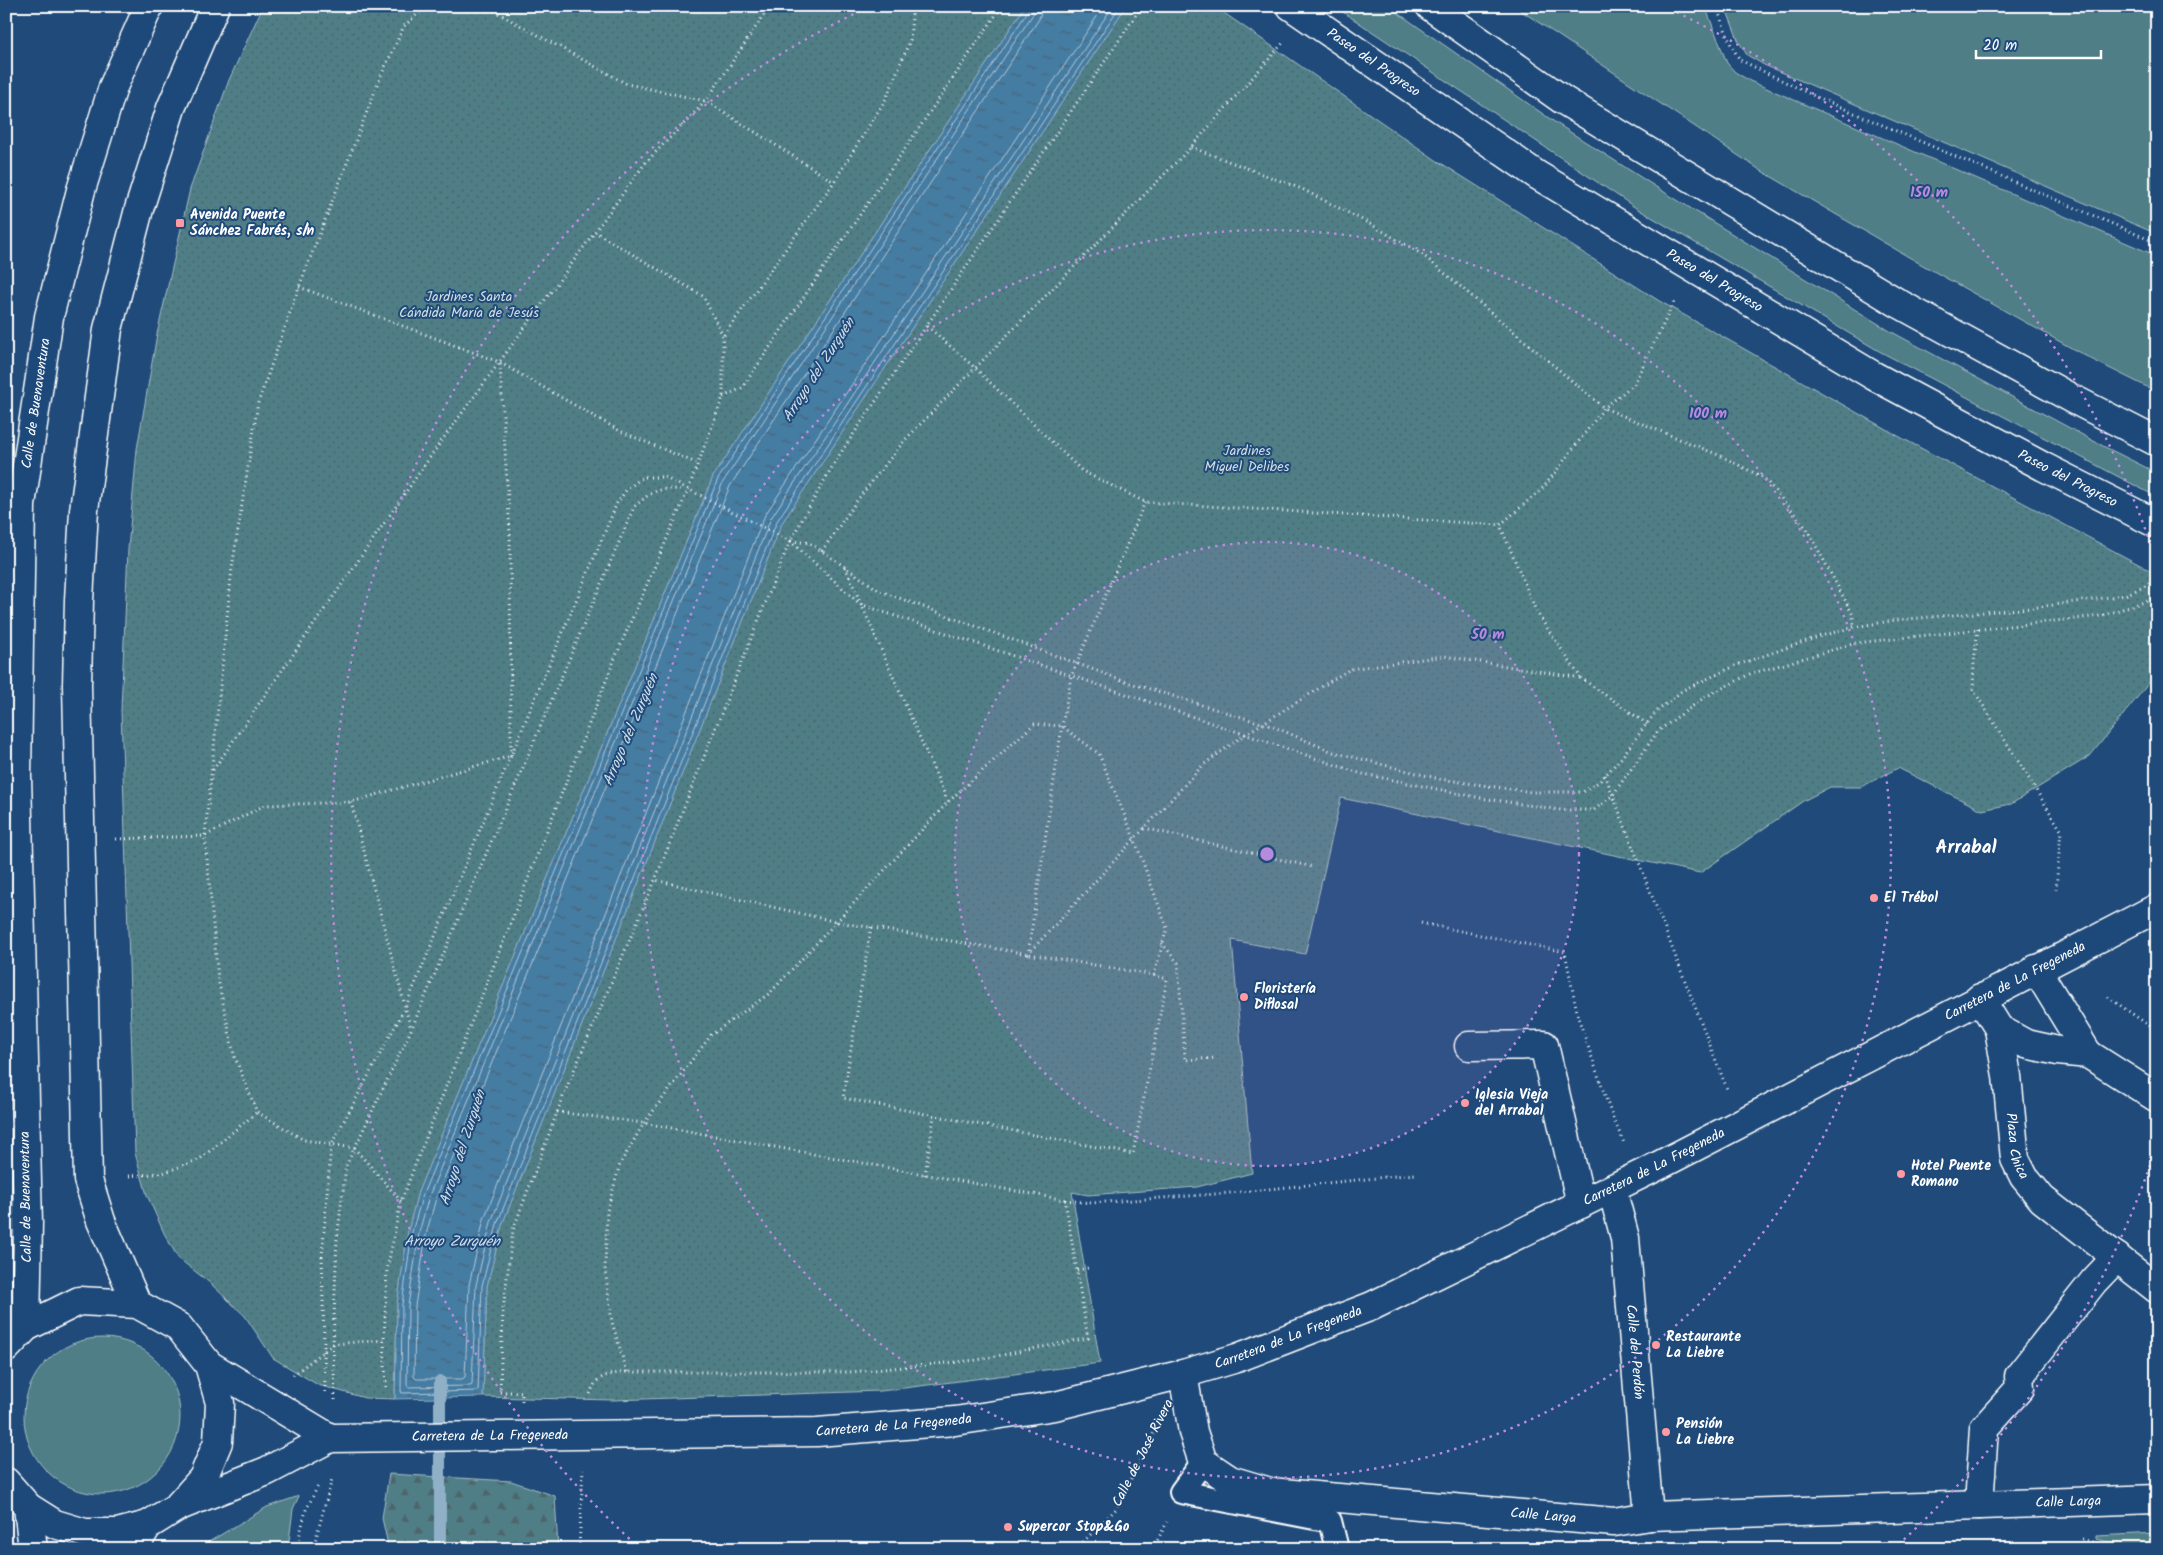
<svg xmlns="http://www.w3.org/2000/svg" width="2163" height="1555" viewBox="0 0 2163 1555" font-family="Kalam,sans-serif">
<style>
.green{fill:#507e87;stroke:#a8bec3}
.forest{fill:url(#forest-firs);stroke:#a8bec3}
.park{fill:url(#park-dots);stroke:#a8bec3}
.water{fill:url(#water-ripples);stroke:#8fb0c7}
.lines{fill:none;stroke-linecap:round;stroke-linejoin:round}
.shore{stroke:#b5cada;stroke-width:1}
.stream{stroke:#8fb0c7;stroke-width:12}
.lane-casing{stroke:#fff;stroke-width:26}
.street-casing{stroke:#fff;stroke-width:31}
.secondary-casing{stroke:#fff;stroke-width:31}
.primary-casing{stroke:#fff;stroke-width:31}
.highway-casing{stroke:#fff;stroke-width:31}
.path{stroke:#fff;stroke-width:3;stroke-dasharray:1 4;stroke-linecap:butt}
.lane{stroke:#1f4a7a;stroke-width:22}
.street{stroke:#1f4a7a;stroke-width:28}
.secondary{stroke:#1f4a7a;stroke-width:28}
.primary{stroke:#1f4a7a;stroke-width:28}
.highway{stroke:#1f4a7a;stroke-width:28}
.ring{fill:none;stroke:#b68bdc;stroke-width:2.5;stroke-dasharray:2.5 5}
.poi-dot{fill:#ff9aa2;stroke:#1f4a7a;stroke-width:2}
.labels{text-anchor:middle;dominant-baseline:central;stroke-width:4;stroke-linejoin:round;paint-order:stroke}
.street-label{font-size:14px;fill:#fff;stroke:#1f4a7a}
.poi-label{font-size:14px;font-weight:bold;fill:#fff;stroke:#1f4a7a;text-anchor:start}
.park-label{font-size:14px;fill:#d3dfe1;stroke:#1f4a7a}
.water-label{font-size:15px;font-style:italic;fill:#d0dee8;stroke:#1f4a7a}
.district-label{font-size:19px;font-weight:bold;fill:#fff;stroke:#1f4a7a}
.centre{fill:#b68bdc;stroke:#1f4a7a;stroke-width:2.5}
.ring-label{font-size:15px;text-anchor:middle;font-weight:bold;fill:#b68bdc;stroke:#1f4a7a;stroke-width:4;stroke-linejoin:round;paint-order:stroke}
</style>
<defs>
<pattern id="forest-firs" width="22" height="20" patternUnits="userSpaceOnUse" patternTransform="scale(1.25)"><rect width="22" height="20" fill="#507e87"/><path d="M5 1l3.5 6h-7zM16 11l3.5 6h-7z" fill="#4e656a"/></pattern>
<pattern id="park-dots" width="8" height="8" patternUnits="userSpaceOnUse" patternTransform="scale(1.25)"><rect width="8" height="8" fill="#507e87"/><path d="M2 2h.1M6 6h.1" fill="none" stroke="#4e656a" stroke-width="1.8" stroke-linecap="round"/></pattern>
<pattern id="water-ripples" width="26" height="14" patternUnits="userSpaceOnUse" patternTransform="scale(1.25)"><rect width="26" height="14" fill="#457ba2"/><path d="M2 4q2-2 4 0t4 0M15 11q2-2 4 0t4 0" fill="none" stroke="#486477"/></pattern>
</defs>
<rect width="100%" height="100%" fill="#1f4a7a"/>
<filter id="ink" filterUnits="userSpaceOnUse"><feTurbulence type="fractalNoise" baseFrequency=".02" numOctaves="2"/><feDisplacementMap in="SourceGraphic" scale="10" xChannelSelector="R" yChannelSelector="G"/><feConvolveMatrix kernelMatrix="1 2 1 2 8 2 1 2 1" color-interpolation-filters="sRGB"/></filter>
<g filter="url(#ink)">
<g class="green">
<polygon points="1334,6 1388,6 1556,123 1656,187 1890,331 2103,446 2157,473 2157,497 1879,351 1636,208"/>
<polygon points="1514,6 1705,6 1727,63 1735,72 1750,81 2157,256 2157,392 2091,359 1919,263 1760,170"/>
<polygon points="1725,6 2157,6 2157,234 1764,65 1747,55 1739,42"/>
<circle cx="102" cy="1416" r="78"/>
<polygon points="299,1496 293,1509 288,1549 197,1549 267,1507"/>
<polygon points="2157,1533 2157,1549 2135,1549 2096,1539 2096,1536"/>
</g>
<polygon class="forest" points="389,1474 511,1481 555,1496 558,1549 389,1549 382,1518"/>
<g class="park">
<polygon points="263,6 1025,6 713,477 418,1192 408,1231 397,1305 395,1399 365,1398 318,1385 273,1358 245,1316 210,1283 178,1258 164,1233 147,1195 135,1153 121,710 128,549 137,449 157,334 190,189 229,80"/>
<polygon points="1126,6 1214,6 1436,160 1661,302 1900,437 2157,574 2157,673 2090,756 2011,804 1982,810 1898,768 1861,787 1830,787 1803,801 1700,873 1341,798 1305,954 1232,940 1252,1173 1197,1187 1088,1195 1072,1192 1100,1363 881,1391 613,1400 483,1397 487,1286 502,1225 782,523"/>
</g>
<polygon class="water" points="1025,6 1126,6 782,523 502,1225 487,1286 483,1397 395,1399 397,1305 408,1231 418,1192 713,477"/>
<g class="lines">
<g class="shore">
<polyline points="1029,6 1028,11 718,479 423,1194 412,1232 402,1305 401,1391 402,1393 478,1391 482,1286 497,1224 777,521 1120,6"/>
<polyline points="1035,6 1033,14 723,482 429,1196 419,1233 408,1306 407,1385 408,1387 470,1386 472,1385 476,1285 491,1222 771,518 1113,6"/>
<polyline points="1043,6 1039,19 730,486 436,1198 426,1235 415,1306 414,1377 416,1379 462,1379 465,1377 469,1285 484,1219 765,515 1104,6"/>
</g>
<polyline class="stream" points="440,1381 440,1549"/>
<defs>
<polyline id="lane" points="1203,1462 1181,1492 1330,1521 1337,1549"/>
<g id="street">
<polyline points="2036,969 2088,1054"/>
<path id="s1" d="M1980,998L1999,1029L2007,1076L2015,1159L2024,1177L2042,1199L2157,1289"/>
<polyline points="1999,1029 2026,1044 2058,1051 2088,1054 2157,1098"/>
<polyline points="1469,1046 1544,1045 1581,1204"/>
<path id="s2" d="M1612,1189L1625,1238L1649,1516"/>
<path id="s3" d="M1183,1374L1193,1432L1203,1462L1230,1480L1270,1492L1614,1522L1649,1516L2157,1499"/>
<polyline points="1979,1505 1984,1428 2020,1388 2019,1376 2094,1281 2117,1257"/>
</g>
<g id="secondary">
<polyline points="209,1365 330,1438"/>
<path id="s4" d="M177,1507L267,1471L330,1438L817,1432L955,1421L1055,1406L1183,1374L1237,1358L1372,1306L1654,1168L2157,908"/>
</g>
<g id="primary">
<polyline points="28,1507 33,1549"/>
<polyline points="133,1549 148,1525"/>
</g>
<g id="highway">
<path id="s5" d="M1291,6L1537,175L1874,376L2044,467L2157,524"/>
<polyline points="1430,6 1563,100 1898,303 2073,399 2157,442"/>
<polyline points="137,1304 101,1221 88,1180 77,685 79,600 84,510 108,329 139,209 171,108 215,6"/>
<path id="s6" d="M26,1327L28,1223L17,776L21,505L49,317L81,190L113,87L149,6"/>
<polyline points="6,1348 26,1327 79,1301 137,1304 179,1327 209,1365 220,1403 218,1442 203,1478 177,1507 148,1525 117,1533 85,1533 55,1524 28,1507 6,1482"/>
</g>
</defs>
<use href="#lane" class="lane-casing"/>
<use href="#street" class="street-casing"/>
<use href="#secondary" class="secondary-casing"/>
<use href="#primary" class="primary-casing"/>
<use href="#highway" class="highway-casing"/>
<g class="path">
<polyline points="485,6 627,84 706,101 834,182"/>
<polyline points="1716,6 1731,45 1740,60 1810,94 2157,243"/>
<polyline points="1191,147 1302,189 1372,225 1423,255 1604,408 1721,456 1764,478 1807,529 1853,615 1854,627"/>
<polyline points="299,287 499,362 620,431 696,463"/>
<polyline points="927,326 974,367 1082,471 1145,502 1500,525"/>
<polyline points="724,335 834,182 887,97 910,40 913,6"/>
<polyline points="723,397 742,388 1002,6"/>
<polyline points="1145,502 1071,677 1062,726 1028,954 1203,765 1244,735 1350,669 1444,656 1581,678"/>
<polyline points="791,541 810,543 880,591 1127,682 1274,727 1333,752 1440,779 1531,792 1583,792 1600,781 1621,758 1655,713 1683,690 1737,665 1821,636 1854,627 1897,620 2031,608 2125,595 2148,585 2157,575"/>
<polyline points="822,551 858,499 905,440 1191,147 1283,43"/>
<polyline points="845,567 948,802"/>
<polyline points="1978,629 1974,661 1973,689 2061,830 2056,889"/>
<polyline points="1647,724 1581,678 1537,613 1500,525 1544,487 1604,408 1634,384 1675,300"/>
<polyline points="213,770 435,450 646,162 706,101 770,6"/>
<polyline points="1605,775 1727,1089"/>
<polyline points="351,802 411,1029"/>
<polyline points="1144,828 1313,867"/>
<polyline points="116,839 205,836 265,805 351,802 511,756 510,535 500,363"/>
<polyline points="1421,923 1565,952 1578,1017 1611,1113 1624,1143"/>
<polyline points="871,927 843,1098 1133,1154 1167,979 1154,975"/>
<polyline points="1162,943 1178,963 1185,1060 1217,1058"/>
<polyline points="2108,997 2157,1031"/>
<path d="M557,1112L644,1123L1065,1200L1088,1338L977,1360L852,1372H627C605,1375 595,1375 589,1398"/>
<polyline points="925,1175 934,1116"/>
<polyline points="129,1176 163,1173 200,1159 257,1112"/>
<polyline points="1065,1200 1091,1203 1230,1193 1415,1174"/>
<polyline points="401,1201 354,1148 304,1140 257,1112 234,1055 218,979 205,836 232,568 258,403 299,287 380,78 404,26 427,6"/>
<polyline points="1077,1270 1088,1268"/>
<polyline points="627,1372 612,1322 605,1268 607,1211 620,1164 644,1123 711,1035 770,993 948,802 1034,724 1062,726 1099,754 1134,838 1167,928 1154,975 838,922 655,880"/>
<polyline points="293,1375 333,1344 384,1340"/>
<polyline points="386,1387 384,1340 387,1270 401,1201 615,658 688,490 723,397 723,336 703,296 595,232"/>
<polyline points="325,1392 322,1256 331,1145 405,1008 617,503 627,489 643,477 664,477 790,541 860,604 1359,773 1481,798 1561,810 1594,810 1612,796 1658,731 1705,697 1750,674 1856,643 2100,616 2157,598"/>
<path d="M335,1400L333,1344L337,1239L346,1166L411,1030L634,507C653,490 659,487 684,490"/>
<polyline points="522,1401 522,1392 500,1392 503,1310 513,1230 564,1094 655,880 790,541 836,460 1142,6"/>
<polyline points="2082,1539 2115,1549"/>
<polyline points="296,1549 306,1510 318,1486"/>
<polyline points="313,1549 332,1479"/>
<polyline points="579,1549 583,1469"/>
<polyline points="1076,1549 1116,1509 1155,1430"/>
<polyline points="1153,1549 1167,1522"/>
</g>
<use href="#lane" class="lane"/>
<use href="#street" class="street"/>
<use href="#secondary" class="secondary"/>
<use href="#primary" class="primary"/>
<use href="#highway" class="highway"/>
</g>
</g>
<circle cx="1267" cy="854" r="312" fill="#b68bdc" fill-opacity=".12"/>
<g class="ring">
<circle cx="1267" cy="854" r="312"/>
<circle cx="1267" cy="854" r="624"/>
<path d="M2155 1151A936 936 0 0 1 1899 1544M635 1544A936 936 0 0 1 864 9M1670 9A936 936 0 0 1 2155 557"/>
</g>
<g class="poi-dot">
<rect x="175" y="218" width="10" height="10" rx="2.5"/>
<circle cx="1874" cy="898" r="5"/>
<circle cx="1244" cy="997" r="5"/>
<circle cx="1465" cy="1103" r="5"/>
<circle cx="1901" cy="1174" r="5"/>
<circle cx="1656" cy="1345" r="5"/>
<circle cx="1666" cy="1432" r="5"/>
<circle cx="1008" cy="1527" r="5"/>
</g>
<g class="labels">
<g class="street-label">
<text stroke="none"><textPath href="#s5" startOffset="100">Paseo del Progreso</textPath></text>
<text stroke="none"><textPath href="#s5" startOffset="505">Paseo del Progreso</textPath></text>
<text stroke="none"><textPath href="#s6" startOffset="925">Calle de Buenaventura</textPath></text>
<text stroke="none"><textPath href="#s5" startOffset="910">Paseo del Progreso</textPath></text>
<text stroke="none"><textPath href="#s4" startOffset="1948">Carretera de La Fregeneda</textPath></text>
<text stroke="none"><textPath href="#s1" startOffset="155">Plaza Chica</textPath></text>
<text stroke="none"><textPath href="#s4" startOffset="1542">Carretera de La Fregeneda</textPath></text>
<text transform="translate(26 1197) rotate(-91)">Calle de Buenaventura</text>
<text stroke="none"><textPath href="#s4" startOffset="1138">Carretera de La Fregeneda</textPath></text>
<text stroke="none"><textPath href="#s2" startOffset="165">Calle del Perdón</textPath></text>
<text stroke="none"><textPath href="#s4" startOffset="732">Carretera de La Fregeneda</textPath></text>
<text stroke="none"><textPath href="#s4" startOffset="328">Carretera de La Fregeneda</textPath></text>
<text transform="translate(1143 1453) rotate(-63)">Calle de José Rivera</text>
<text stroke="none"><textPath href="#s3" startOffset="965">Calle Larga</textPath></text>
<text stroke="none"><textPath href="#s3" startOffset="439">Calle Larga</textPath></text>
</g>
<g class="poi-label">
<text x="190" y="215">Avenida Puente<tspan x="190" dy="16">Sánchez Fabrés, s/n</tspan></text>
<text x="1884" y="898">El Trébol</text>
<text x="1254" y="989">Floristería<tspan x="1254" dy="16">Diflosal</tspan></text>
<text x="1475" y="1095">Iglesia Vieja<tspan x="1475" dy="16">del Arrabal</tspan></text>
<text x="1911" y="1166">Hotel Puente<tspan x="1911" dy="16">Romano</tspan></text>
<text x="1666" y="1337">Restaurante<tspan x="1666" dy="16">La Liebre</tspan></text>
<text x="1676" y="1424">Pensión<tspan x="1676" dy="16">La Liebre</tspan></text>
<text x="1018" y="1527">Supercor Stop&amp;Go</text>
</g>
<g class="park-label">
<text x="469" y="297">Jardines Santa<tspan x="469" dy="16">Cándida María de Jesús</tspan></text>
<text x="1247" y="451">Jardines<tspan x="1247" dy="16">Miguel Delibes</tspan></text>
</g>
<g class="water-label">
<text transform="translate(819 370) rotate(-57)">Arroyo del Zurguén</text>
<text transform="translate(631 730) rotate(-67)">Arroyo del Zurguén</text>
<text transform="translate(463 1148) rotate(-72)">Arroyo del Zurguén</text>
<text x="452" y="1242">Arroyo Zurguén</text>
</g>
<g class="district-label">
<text x="1966" y="848">Arrabal</text>
</g>
</g>
<circle cx="1267" cy="854" r="8" class="centre"/>
<g class="ring-label">
<text x="1929" y="197">150 m</text>
<text x="1708" y="418">100 m</text>
<text x="1488" y="639">50 m</text>
</g>
<rect width="2163" height="1555" fill="none" stroke="#1f4a7a" stroke-width="25"/>
<rect x="12" y="12" width="2138" height="1530" fill="none" stroke="#fff" stroke-width="2" filter="url(#ink)"/>
<path d="M1976 50v8h125v-8" fill="none" stroke="#ffffff" stroke-width="2.5"/>
<text x="1983" y="50" font-size="15" fill="#ffffff" stroke="#1f4a7a" stroke-width="4" paint-order="stroke">20 m</text>
</svg>
